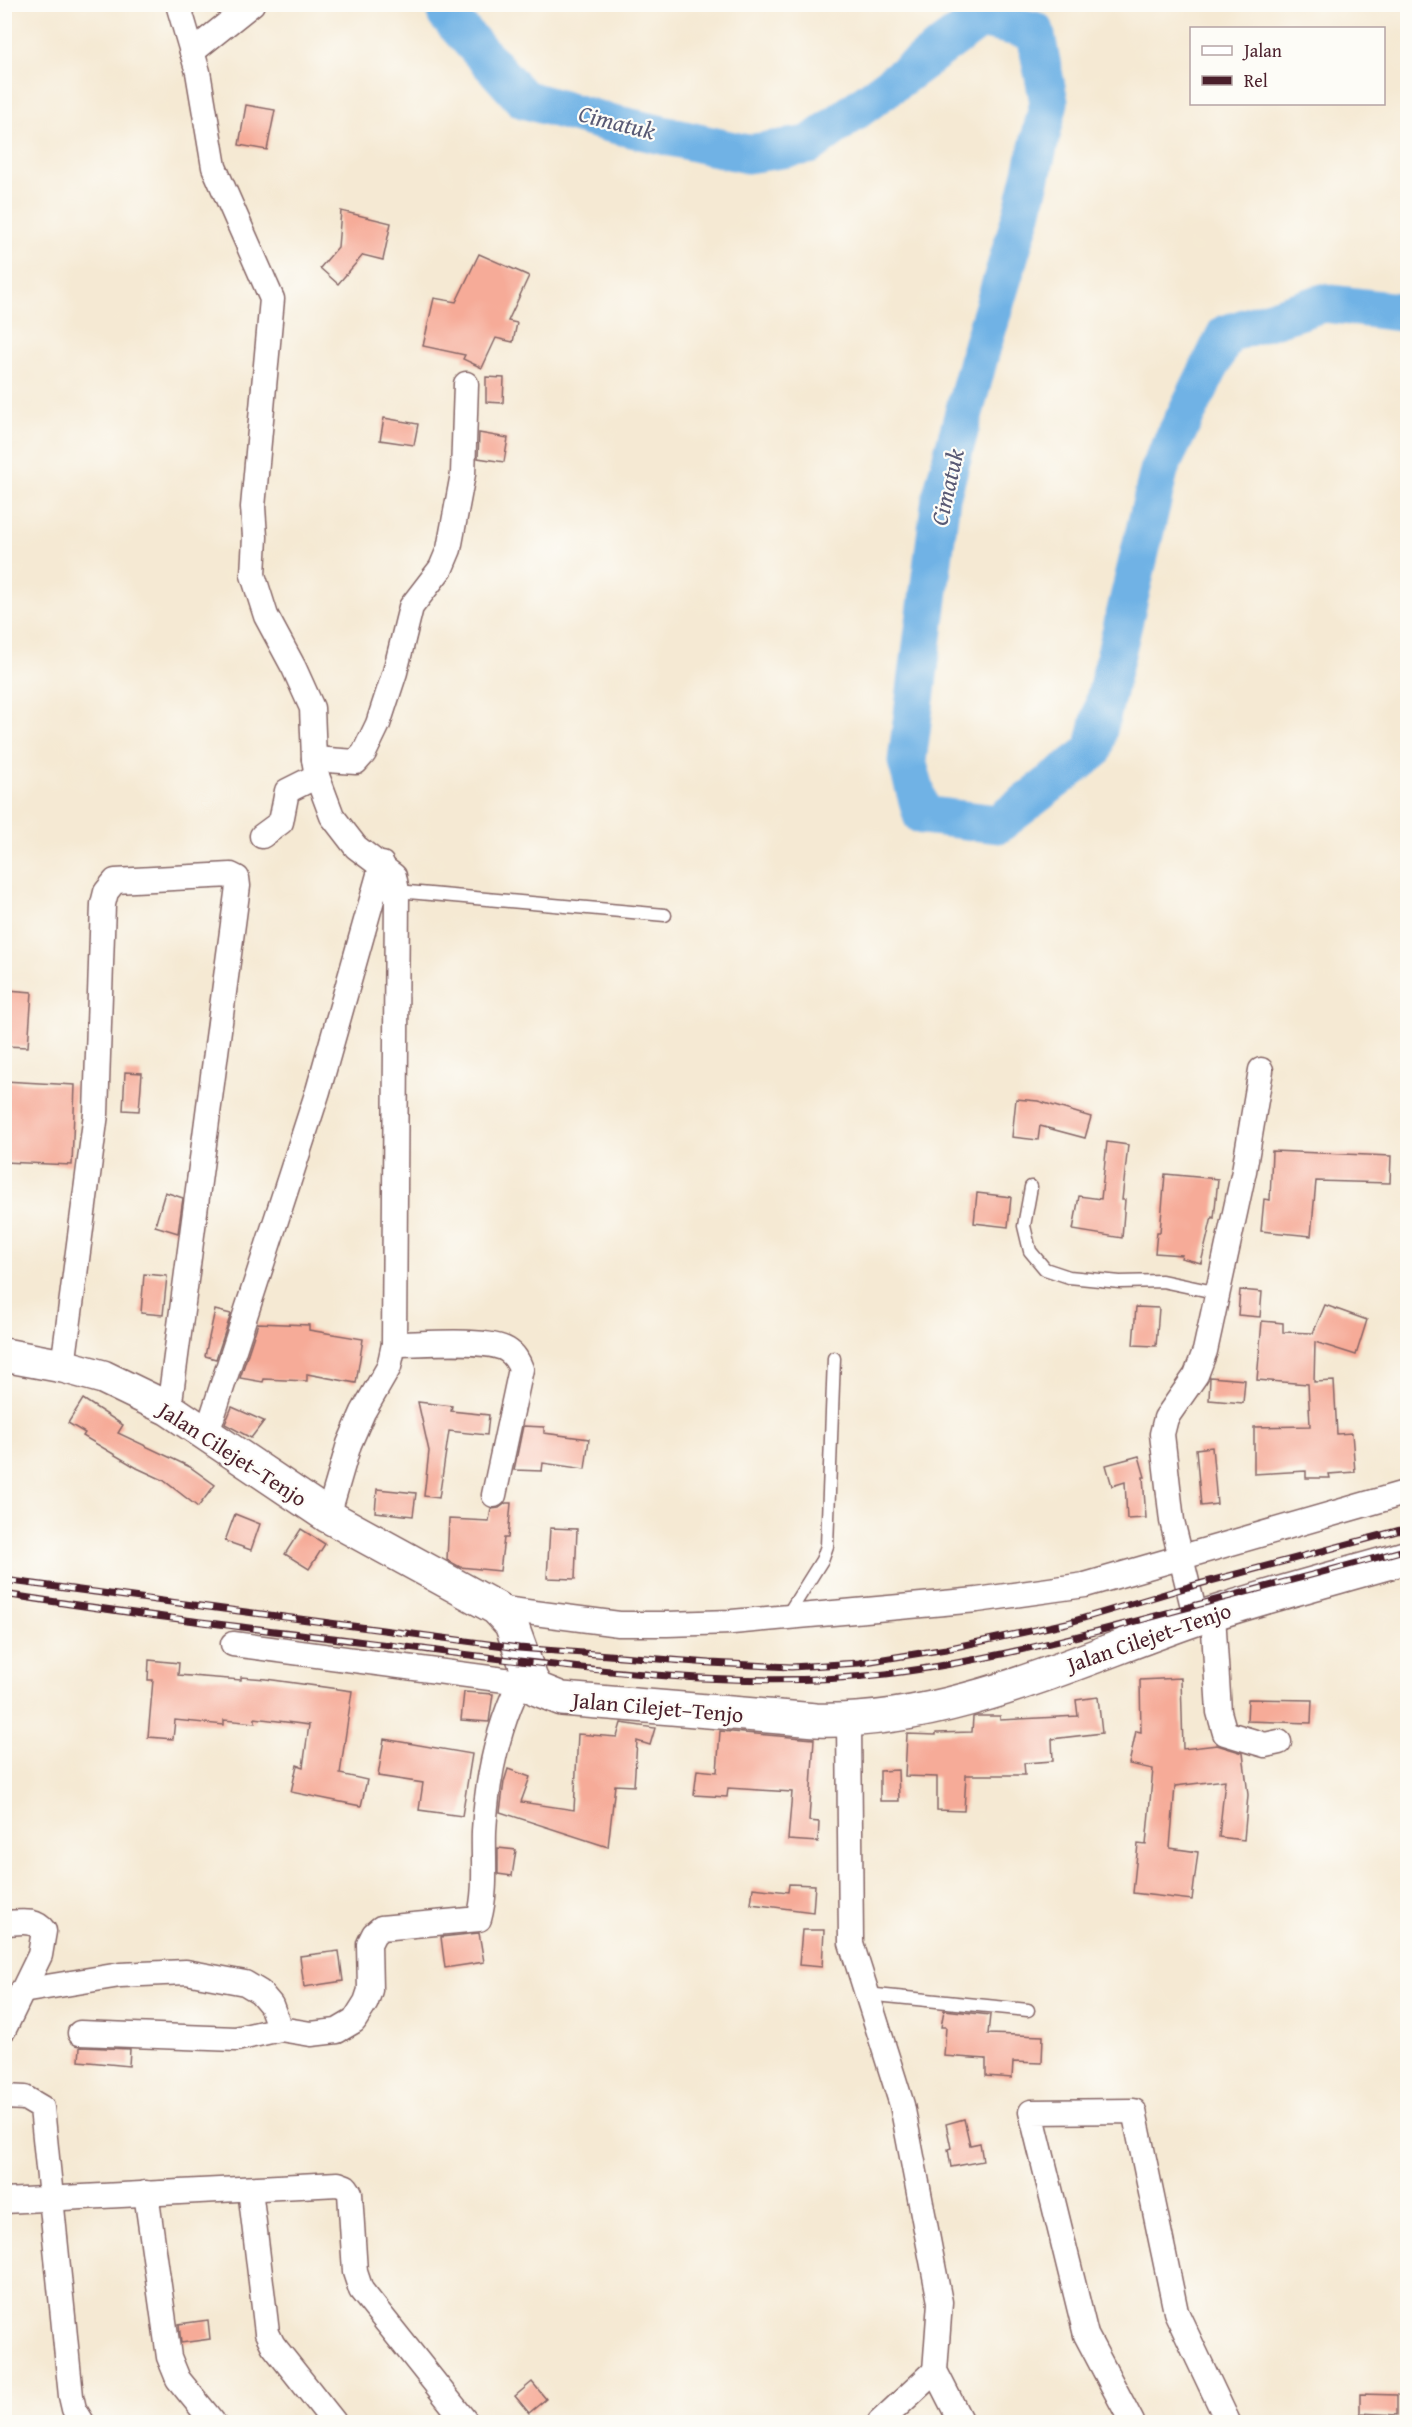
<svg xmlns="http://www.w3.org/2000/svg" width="1412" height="2427" viewBox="0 0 1412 2427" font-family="'Gentium Book Plus',serif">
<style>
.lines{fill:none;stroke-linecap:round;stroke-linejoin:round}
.river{stroke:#70b2e5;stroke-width:39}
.building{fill:#f6ab98}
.lane-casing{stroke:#866666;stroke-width:15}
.street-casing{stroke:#866666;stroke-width:27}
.secondary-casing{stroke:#866666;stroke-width:36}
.lane{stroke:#fff;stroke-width:12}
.street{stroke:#fff;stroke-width:24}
.secondary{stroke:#fff;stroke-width:33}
.rail-casing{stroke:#4a1f2b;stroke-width:7}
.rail{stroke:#fdfcf7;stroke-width:4.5;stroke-dasharray:14;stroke-linecap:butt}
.labels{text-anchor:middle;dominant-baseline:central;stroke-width:4.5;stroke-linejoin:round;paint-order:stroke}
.street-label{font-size:22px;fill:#4a1f2b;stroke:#fdfcf7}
.water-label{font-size:24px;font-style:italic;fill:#595a75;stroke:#fdfcf7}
</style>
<rect width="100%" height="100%" fill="#fdfcf7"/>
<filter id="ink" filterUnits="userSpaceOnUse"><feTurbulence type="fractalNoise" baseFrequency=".0167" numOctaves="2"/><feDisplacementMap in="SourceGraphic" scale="12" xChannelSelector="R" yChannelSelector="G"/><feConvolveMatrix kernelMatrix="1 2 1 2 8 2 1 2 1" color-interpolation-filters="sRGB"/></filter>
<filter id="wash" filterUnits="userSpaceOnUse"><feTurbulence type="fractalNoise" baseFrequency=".008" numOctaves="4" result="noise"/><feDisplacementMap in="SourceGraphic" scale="24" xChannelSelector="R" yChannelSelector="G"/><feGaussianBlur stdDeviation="1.35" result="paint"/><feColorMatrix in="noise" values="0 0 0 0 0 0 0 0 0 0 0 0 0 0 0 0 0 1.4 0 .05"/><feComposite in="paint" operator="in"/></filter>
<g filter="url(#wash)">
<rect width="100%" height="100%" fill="#f5e9d3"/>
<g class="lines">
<polyline class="river" points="448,4 447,15 523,99 609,123 747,154 809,145 980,19 1035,31 1049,102 1022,214 982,346 941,498 907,761 922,815 998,824 1093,751 1160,467 1226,334 1323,303 1408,313"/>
</g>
<g id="blocks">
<g class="building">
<polygon points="246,105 275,110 267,150 239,145"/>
<polygon points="341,211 391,223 383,260 363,255 338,284 320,268 338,247"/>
<polygon points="479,254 529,276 508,321 517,323 513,342 496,338 482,368 463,359 465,355 423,346 434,298 456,302"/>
<polygon points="486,377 504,378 503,403 486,402"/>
<polygon points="384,418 418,424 414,445 380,440"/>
<polygon points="479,433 508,438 504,462 478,458"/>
<polygon points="8,990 32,992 28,1047 4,1046"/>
<polygon points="125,1072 142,1073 139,1111 123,1110"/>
<polygon points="4,1081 75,1085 72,1165 4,1162"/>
<polygon points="1016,1099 1038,1101 1091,1117 1085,1138 1040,1126 1038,1140 1012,1137"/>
<polygon points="1107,1142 1128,1145 1122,1200 1125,1200 1122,1238 1073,1230 1079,1196 1101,1199"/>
<polygon points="1272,1151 1391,1156 1390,1183 1316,1181 1311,1236 1261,1231 1264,1199 1270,1200"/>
<polygon points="1165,1174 1218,1179 1214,1218 1212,1217 1201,1263 1181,1258 1182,1255 1155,1253 1157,1232 1160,1232"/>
<polygon points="165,1192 183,1198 178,1233 155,1226"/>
<polygon points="977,1193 1011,1197 1008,1227 974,1223"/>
<polygon points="144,1274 167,1276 163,1315 141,1313"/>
<polygon points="1240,1290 1262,1292 1260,1317 1238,1315"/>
<polygon points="1325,1305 1367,1320 1356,1355 1315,1342 1314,1382 1334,1381 1337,1434 1352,1433 1355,1472 1329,1474 1330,1478 1306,1478 1306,1471 1254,1474 1254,1427 1310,1426 1308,1384 1257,1380 1262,1321 1283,1323 1283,1332 1313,1333"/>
<polygon points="1136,1307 1159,1308 1156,1346 1133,1345"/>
<polygon points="215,1310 231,1314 216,1359 205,1356"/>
<polygon points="258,1323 309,1325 309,1330 363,1339 356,1383 307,1374 307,1381 264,1379 263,1382 240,1378"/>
<polygon points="1210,1377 1245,1380 1243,1403 1209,1400"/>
<polygon points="83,1399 123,1425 118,1433 190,1467 215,1485 198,1507 163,1480 137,1468 83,1436 85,1433 68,1423"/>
<polygon points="418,1402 452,1406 451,1411 489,1415 487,1435 449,1431 439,1498 424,1496 429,1451"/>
<polygon points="232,1407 264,1421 251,1438 225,1424"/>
<polygon points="523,1426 544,1427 544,1433 589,1439 585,1469 543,1463 542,1471 514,1470"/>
<polygon points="1212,1447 1217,1504 1201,1506 1196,1449"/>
<polygon points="1139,1456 1145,1477 1143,1477 1146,1518 1127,1519 1125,1482 1112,1486 1106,1465"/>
<polygon points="377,1489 416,1493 413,1516 375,1512"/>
<polygon points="506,1503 511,1503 508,1538 504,1538 500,1571 460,1567 447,1560 449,1519 489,1521 491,1509 499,1508"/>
<polygon points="235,1514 260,1524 251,1550 225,1541"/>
<polygon points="550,1528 577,1529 575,1579 547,1578"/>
<polygon points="301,1529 325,1544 309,1569 285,1554"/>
<polygon points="149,1660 179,1663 178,1675 241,1680 241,1677 266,1679 352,1691 340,1774 367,1780 361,1806 291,1792 297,1765 303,1767 309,1725 255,1718 255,1723 224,1720 224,1725 175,1720 173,1739 148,1737 153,1680 148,1680"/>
<polygon points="1181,1678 1183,1749 1217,1745 1243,1753 1248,1795 1244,1840 1219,1837 1225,1780 1175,1786 1170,1848 1198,1852 1192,1900 1133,1893 1138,1844 1146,1845 1153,1769 1129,1764 1136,1731 1141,1732 1140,1680"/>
<polygon points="464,1692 493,1694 489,1722 461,1720"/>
<polygon points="1098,1697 1102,1733 1052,1739 1053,1761 1024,1763 1025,1775 966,1775 964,1811 937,1810 937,1777 905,1776 907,1734 936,1735 936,1733 972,1732 973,1717 977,1716 1000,1716 1000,1720 1078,1716 1076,1700"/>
<polygon points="1248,1699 1312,1700 1311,1723 1247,1721"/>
<polygon points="621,1723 655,1728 650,1745 637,1741 634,1786 615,1785 608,1847 500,1812 504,1782 508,1769 530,1777 521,1802 574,1810 578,1734 617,1737"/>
<polygon points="720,1731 814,1739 809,1821 819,1822 818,1842 788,1840 792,1792 728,1788 727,1797 694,1795 697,1770 717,1772"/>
<polygon points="384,1739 472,1754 462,1816 419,1810 423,1783 378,1776"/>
<polygon points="898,1770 899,1801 880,1801 880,1771"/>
<polygon points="498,1848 516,1850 512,1876 498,1874"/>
<polygon points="789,1884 815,1885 813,1912 751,1904 753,1888 788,1892"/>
<polygon points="802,1930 824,1930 822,1967 799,1965"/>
<polygon points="479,1933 484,1962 445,1968 441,1937"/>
<polygon points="339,1951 343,1981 304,1987 300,1956"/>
<polygon points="944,2010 990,2015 988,2034 1043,2036 1042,2063 1013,2062 1012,2078 986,2076 986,2059 944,2056 946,2027 941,2027"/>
<polygon points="80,2047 130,2049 129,2066 79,2061"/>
<polygon points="964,2119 970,2145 980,2143 983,2161 951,2167 948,2149 951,2148 946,2124"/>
<polygon points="208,2320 210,2339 181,2343 179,2324"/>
<polygon points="532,2382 546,2399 529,2413 515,2396"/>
<polygon points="1360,2394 1397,2395 1397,2415 1360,2413"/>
</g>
</g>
</g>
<g filter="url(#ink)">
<use href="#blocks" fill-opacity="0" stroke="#866666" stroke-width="1.5"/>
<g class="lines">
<defs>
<g id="lane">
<polyline points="397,891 665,915"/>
<polyline points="1031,1187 1024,1226 1030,1251 1045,1269 1069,1277 1120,1282 1162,1281 1219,1293"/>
<polyline points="787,1616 822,1560 827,1546 834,1358"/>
<polyline points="866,1994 1028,2010"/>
</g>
<g id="street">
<polyline points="178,4 198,72 214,167 272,299 253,507 255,537 253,575 266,616 294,668 312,708 314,759 317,776 332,816 356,847 394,876 397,891 394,1344 389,1367 363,1412 349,1444 328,1516"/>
<polyline points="192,52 252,4"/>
<polyline points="314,759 356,762 364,753 378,724 395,672 411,607 441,568 449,549 463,474 466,384"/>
<polyline points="262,836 281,822 287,791 317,776"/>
<path d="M394,1344C420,1344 488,1338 507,1350C515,1355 518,1361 521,1369L494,1495"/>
<polyline points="63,1366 96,1114 103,904 106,892 115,881 231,875 237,878 238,886 169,1409"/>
<polyline points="206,1436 318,1091 382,864"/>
<polyline points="496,1608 619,1624 667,1624 732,1622 977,1600 1085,1585 1408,1492"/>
<polyline points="1213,1614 1219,1712 1225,1733 1265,1745 1279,1742"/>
<polyline points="1196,1619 1172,1521 1162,1434 1166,1418 1196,1375 1205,1351 1244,1171 1261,1070"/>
<polyline points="233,1644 520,1682 532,1687"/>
<polyline points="849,1721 851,1943 902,2105 940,2302 935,2371 961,2422"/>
<path d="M4,1923C18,1923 35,1918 44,1931L40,1955L4,2029"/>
<polyline points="22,1991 120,1975 186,1972 245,1983 260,1992 271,2005 280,2029"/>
<path d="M80,2033L236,2039L280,2029L311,2034L337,2031L354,2021L366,2002L370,1990L369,1944L374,1934L381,1928L479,1919C487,1890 483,1860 484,1831C487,1778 497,1729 520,1682"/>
<polyline points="4,2097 25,2098 42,2108 71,2396 74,2409 82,2422"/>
<polyline points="250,2189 267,2333 273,2345 334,2422"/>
<polyline points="146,2193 169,2357 178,2379 213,2422"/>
<polyline points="4,2201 338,2184 346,2187 350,2193 355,2272 361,2290 466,2422"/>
<polyline points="880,2422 935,2371"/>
<polyline points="1132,2422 1086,2335 1031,2112 1134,2111 1176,2312 1228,2422"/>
</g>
<path id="secondary" d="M4,1355L63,1366L103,1377L169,1409L328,1516L496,1608L511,1624L531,1679L537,1689L562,1699L816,1720C946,1724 1072,1662 1193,1620C1263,1596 1336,1578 1408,1557"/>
</defs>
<use href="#lane" class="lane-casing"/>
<use href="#street" class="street-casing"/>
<use href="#secondary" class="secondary-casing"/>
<use href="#lane" class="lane"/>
<use href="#street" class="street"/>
<use href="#secondary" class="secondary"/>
<defs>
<g id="rail">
<polyline points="4,1580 519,1648 710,1663 791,1667 859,1663 946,1649 1067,1623 1188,1587 1408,1528"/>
<path d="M4,1594C143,1616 283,1632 423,1649C573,1668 735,1691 886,1674C990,1661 1092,1633 1193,1606C1265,1587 1336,1569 1408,1549"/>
</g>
</defs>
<use href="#rail" class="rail-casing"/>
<use href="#rail" class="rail"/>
</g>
</g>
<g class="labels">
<g class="street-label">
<text transform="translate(233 1454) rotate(33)">Jalan Cilejet–Tenjo</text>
<text transform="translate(1149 1637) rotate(-19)">Jalan Cilejet–Tenjo</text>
<text transform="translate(658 1707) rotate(5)">Jalan Cilejet–Tenjo</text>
</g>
<g class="water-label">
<text transform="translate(617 122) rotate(14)">Cimatuk</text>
<text transform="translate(947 487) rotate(-77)">Cimatuk</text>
</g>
</g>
<rect width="1412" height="2427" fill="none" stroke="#fdfcf7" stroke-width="24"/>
<rect x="1190" y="27" width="195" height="78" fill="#fdfcf7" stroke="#b5a4a5" stroke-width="1.5"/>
<rect x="1202" y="46" width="30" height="9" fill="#ffffff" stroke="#b5a4a5" stroke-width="1.5"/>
<text x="1244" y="57" font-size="18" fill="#4a1f2b">Jalan</text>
<rect x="1202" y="76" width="30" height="9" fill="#4a1f2b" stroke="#b5a4a5" stroke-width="1.5"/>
<text x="1244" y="87" font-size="18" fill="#4a1f2b">Rel</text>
</svg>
